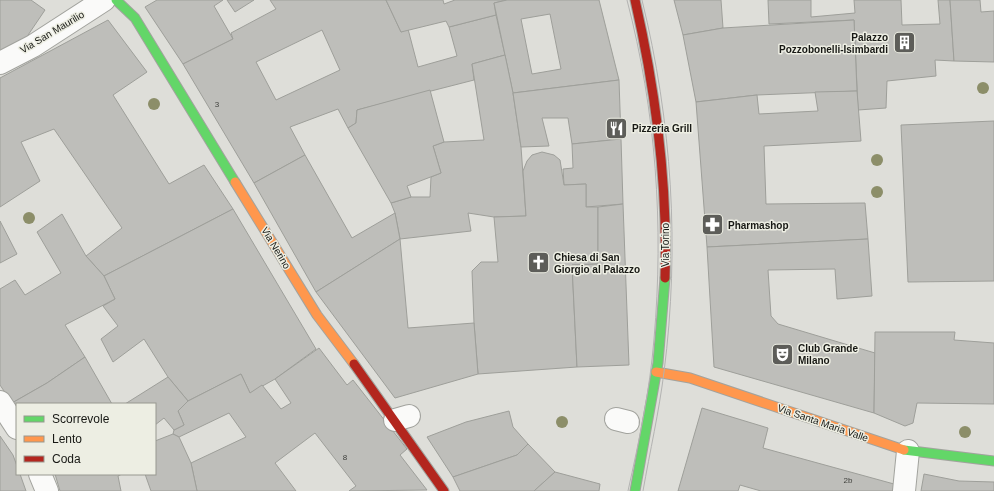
<svg xmlns="http://www.w3.org/2000/svg" width="994" height="491" viewBox="0 0 994 491" font-family="Helvetica,sans-serif">
<style>
.building{fill:#bebeba;stroke:#9e9f9a;fill-rule:evenodd}
.lines{fill:none;stroke-linecap:round;stroke-linejoin:round}
.street-casing{stroke:#a2a39e;stroke-width:24}
.fast-casing{stroke:#a2a39e;stroke-width:11}
.slow-casing{stroke:#a2a39e;stroke-width:11}
.jam-casing{stroke:#a2a39e;stroke-width:11}
.street{stroke:#fafaf9;stroke-width:22}
.fast{stroke:#63d668;stroke-width:9}
.slow{stroke:#ff974d;stroke-width:9}
.jam{stroke:#b3261e;stroke-width:9}
.tram{stroke:#b3b3b2;stroke-width:1}
.tree{fill:#8c8e69}
.labels{text-anchor:middle;dominant-baseline:central;stroke-width:3;stroke-linejoin:round;paint-order:stroke}
.number-label{font-size:8px;fill:#41423e}
.street-label{font-size:10px;fill:#171814;stroke:#edeee3}
.poi-label{font-size:10px;font-weight:bold;fill:#171814;stroke:#edeee3;text-anchor:start}
</style>
<rect width="100%" height="100%" fill="#deded9"/>
<g class="building">
<polygon points="0,0 31,0 45,10 22,44 0,55"/>
<polygon points="157,0 223,0 214,6 233,39 183,64 145,7"/>
<polygon points="227,0 254,0 235,12"/>
<path d="M270,0H386L401,32L408,29L418,67L457,56L449,27L496,15L505,55L472,64L474,80L357,110L356,123L348,128L338,109L290,127L305,155L254,183L183,64L233,39L231,33L276,9ZM322,30L340,70L276,100L256,62Z"/>
<polygon points="386,0 443,0 444,4 455,0 507,0 494,3 496,15 449,27 446,21 401,32"/>
<path d="M507,0H599L619,80L513,93L494,3ZM550,14L561,69L532,74L521,19Z"/>
<polygon points="674,0 721,0 723,28 683,35"/>
<polygon points="768,0 811,0 811,17 855,13 854,0 901,0 902,25 940,24 938,0 950,0 954,61 935,60 936,76 887,81 886,108 858,110 854,20 769,24"/>
<polygon points="950,0 980,0 981,12 994,11 994,62 954,61"/>
<polygon points="108,20 147,72 113,95 169,184 204,165 233,209 104,276 86,256 122,228 54,129 21,142 40,181 0,207 0,78"/>
<polygon points="854,20 857,91 757,95 696,102 683,35 723,28"/>
<polygon points="505,55 513,93 521,147 526,216 494,217 468,213 471,231 400,239 395,213 391,203 411,197 430,197 431,177 441,173 433,146 444,142 484,140 472,64"/>
<polygon points="619,80 621,139 572,144 568,118 542,118 549,146 521,147 513,93"/>
<polygon points="430,90 444,142 433,146 441,173 407,186 411,197 391,203 348,128 356,123 357,110"/>
<polygon points="857,91 861,141 764,146 766,204 865,203 868,239 707,247 696,102 757,95 759,114 818,111 815,92"/>
<polygon points="994,121 994,281 908,282 901,125"/>
<polygon points="621,139 623,204 586,207 586,184 564,185 563,169 573,168 572,144"/>
<polygon points="542,152 554,155 560,160 564,185 586,184 586,207 598,207 598,264 572,265 577,367 478,374 474,323 472,271 481,262 498,262 494,217 526,216 523,171 527,161 532,155"/>
<polygon points="305,155 352,238 395,213 400,239 316,292 254,183"/>
<polygon points="623,204 629,365 577,367 572,265 598,264 598,207"/>
<polygon points="233,209 316,349 275,379 250,393 241,374 188,401 168,377 144,339 113,362 101,339 118,326 103,306 115,299 104,276"/>
<polygon points="62,214 86,256 104,276 115,299 65,325 85,357 47,383 12,403 0,385 0,289 15,280 25,295 61,273 37,232"/>
<polygon points="0,221 17,254 0,263"/>
<polygon points="400,239 408,328 474,323 478,374 395,398 316,292"/>
<polygon points="868,239 872,296 837,299 835,269 768,270 771,316 778,324 875,353 874,413 714,367 707,247"/>
<polygon points="875,332 955,332 954,340 994,343 994,404 917,403 913,423 905,426 874,413"/>
<polygon points="319,348 347,385 353,380 407,449 400,455 427,490 349,491 356,486 315,433 275,463 296,491 197,491 191,463 246,437 229,413 179,437 173,434 174,430 184,425 178,411 188,401 241,374 250,393 262,385 281,409 291,403 275,379"/>
<polygon points="85,357 112,404 17,404 17,410 12,403 47,383"/>
<polygon points="168,377 188,401 178,411 184,425 174,430 164,418 155,425 155,404 125,404"/>
<polygon points="702,408 768,428 763,448 894,484 893,491 761,491 740,485 738,491 678,491"/>
<polygon points="509,411 513,427 528,444 517,455 453,477 427,437 466,422"/>
<polygon points="173,434 179,437 191,463 197,491 151,491 145,474 155,474 155,441"/>
<polygon points="0,436 13,455 17,466 17,474 20,474 26,491 0,491"/>
<polygon points="528,444 555,472 534,491 460,491 453,477 517,455"/>
<polygon points="555,472 600,484 599,491 534,491"/>
<polygon points="55,474 122,474 118,476 121,491 60,491"/>
<polygon points="924,474 959,481 994,482 994,491 921,491"/>
</g>
<g class="lines">
<defs>
<g id="street">
<polyline points="0,63 33,46 104,0"/>
<polyline points="0,402 17,428"/>
<polyline points="616,419 628,422"/>
<polyline points="395,420 409,416"/>
<polyline points="40,474 47,491"/>
<polyline points="904,491 908,451"/>
</g>
<g id="fast">
<polyline points="116,0 135,18 235,182"/>
<polyline points="904,450 994,461"/>
<polyline points="635,491 658,363 665,278"/>
</g>
<g id="slow">
<polyline points="235,182 317,315 354,364"/>
<polyline points="656,372 690,378 904,450"/>
</g>
<g id="jam">
<path d="M635,0C656,92 668,184 665,278"/>
<polyline points="354,364 444,491"/>
</g>
</defs>
<use href="#street" class="street-casing"/>
<use href="#fast" class="fast-casing"/>
<use href="#slow" class="slow-casing"/>
<use href="#jam" class="jam-casing"/>
<use href="#street" class="street"/>
<use href="#fast" class="fast"/>
<use href="#slow" class="slow"/>
<use href="#jam" class="jam"/>
<g class="tram">
<path d="M627,0C656,111 664,225 654,339C650,390 639,441 628,491"/>
<path d="M642,0C672,122 680,247 664,372C659,412 650,451 643,491"/>
</g>
</g>
<g class="tree">
<circle cx="983" cy="88" r="6"/>
<circle cx="154" cy="104" r="6"/>
<circle cx="877" cy="160" r="6"/>
<circle cx="877" cy="192" r="6"/>
<circle cx="29" cy="218" r="6"/>
<circle cx="562" cy="422" r="6"/>
<circle cx="965" cy="432" r="6"/>
</g>
<defs>
<symbol id="building-square" viewBox="-11 -11 22 22"><rect x="-9" y="-9" width="18" height="18" rx="4" fill="#5d5d59" stroke="#edeee3"/><path d="M-4-6H4V6H1V3H-1V6H-4ZM-2.5-4.3h1.7v1.8h-1.7ZM.8-4.3h1.7v1.8H.8ZM-2.5-1h1.7V.8h-1.7ZM.8-1h1.7V.8H.8Z" fill="#fff"/></symbol>
<symbol id="restaurant-square" viewBox="-11 -11 22 22"><rect x="-9" y="-9" width="18" height="18" rx="4" fill="#5d5d59" stroke="#edeee3"/><path d="M-5-6h1v4h1v-4h1v4h1v-4h1v5L-1.5 .5V6h-2V.5L-5-1ZM5-6V6H3V1.5H1.5Q1.5-4 5-6Z" fill="#fff"/></symbol>
<symbol id="pharmacy-square" viewBox="-11 -11 22 22"><rect x="-9" y="-9" width="18" height="18" rx="4" fill="#5d5d59" stroke="#edeee3"/><path d="M-2-6h4v4h4v4h-4v4h-4v-4h-4v-4h4Z" fill="#fff"/></symbol>
<symbol id="church-square" viewBox="-11 -11 22 22"><rect x="-9" y="-9" width="18" height="18" rx="4" fill="#5d5d59" stroke="#edeee3"/><path d="M-1.2-6h2.4v3.5h3.3v2.4h-3.3V6h-2.4V-.1h-3.3v-2.4h3.3Z" fill="#fff"/></symbol>
<symbol id="theatre-square" viewBox="-11 -11 22 22"><rect x="-9" y="-9" width="18" height="18" rx="4" fill="#5d5d59" stroke="#edeee3"/><path d="M-5-5.5Q0-4 5-5.5V0Q5 5 0 6Q-5 5-5 0ZM-3.3-2.5H-1v1.5H-3.3ZM1-2.5H3.3v1.5H1ZM-2.8 1Q0 5.5 2.8 1Z" fill="#fff"/></symbol>
</defs>
<g fill-rule="evenodd">
<use href="#building-square" x="892" y="30" width="25" height="25"/>
<use href="#restaurant-square" x="604" y="116" width="25" height="25"/>
<use href="#pharmacy-square" x="700" y="212" width="25" height="25"/>
<use href="#church-square" x="526" y="250" width="25" height="25"/>
<use href="#theatre-square" x="770" y="342" width="25" height="25"/>
</g>
<g class="labels">
<g class="number-label">
<text x="217" y="104">3</text>
<text x="345" y="457">8</text>
<text x="848" y="480">2b</text>
</g>
<g class="street-label">
<text transform="translate(52 32) rotate(-31)">Via San Maurilio</text>
<text transform="translate(665 245) rotate(-90)">Via Torino</text>
<text transform="translate(276 248) rotate(59)">Via Nerino</text>
<text transform="translate(823 423) rotate(19)">Via Santa Maria Valle</text>
</g>
<g class="poi-label">
<text x="888" y="37" text-anchor="end">Palazzo<tspan x="888" dy="12">Pozzobonelli-Isimbardi</tspan></text>
<text x="632" y="128">Pizzeria Grill</text>
<text x="728" y="225">Pharmashop</text>
<text x="554" y="257">Chiesa di San<tspan x="554" dy="12">Giorgio al Palazzo</tspan></text>
<text x="798" y="348">Club Grande<tspan x="798" dy="12">Milano</tspan></text>
</g>
</g>
<rect x="16" y="403" width="140" height="72" fill="#edeee3" stroke="#979890"/>
<rect x="24" y="416" width="20" height="6" fill="#63d668" stroke="#979890"/>
<text x="52" y="423" font-size="12" fill="#171814">Scorrevole</text>
<rect x="24" y="436" width="20" height="6" fill="#ff974d" stroke="#979890"/>
<text x="52" y="443" font-size="12" fill="#171814">Lento</text>
<rect x="24" y="456" width="20" height="6" fill="#b3261e" stroke="#979890"/>
<text x="52" y="463" font-size="12" fill="#171814">Coda</text>
</svg>
